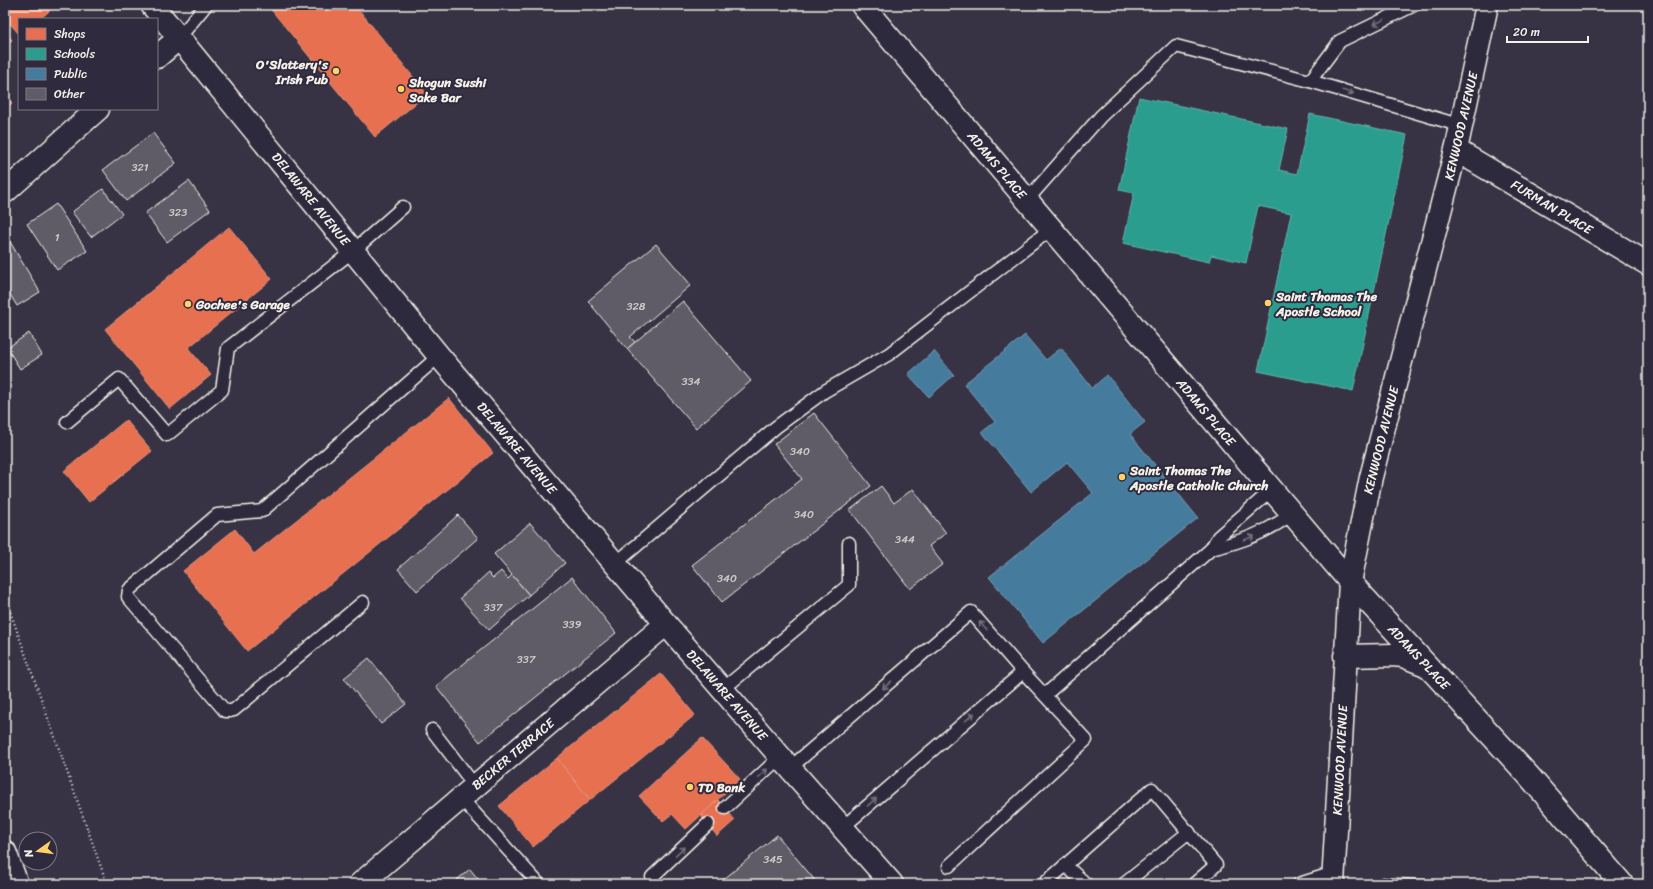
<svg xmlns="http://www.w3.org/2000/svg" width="1653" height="889" viewBox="0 0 1653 889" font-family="Sriracha,sans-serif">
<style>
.shops{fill:#e76f51;stroke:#eb967e}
.schools{fill:#2a9d8f;stroke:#67b6aa}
.public{fill:#457b9d;stroke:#7a9eb4}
.building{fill:#5f5c67;stroke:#f4f1e8}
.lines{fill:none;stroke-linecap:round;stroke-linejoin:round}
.lane-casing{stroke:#f4f1e8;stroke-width:15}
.street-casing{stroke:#f4f1e8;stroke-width:25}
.secondary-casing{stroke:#f4f1e8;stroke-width:25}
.primary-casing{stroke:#f4f1e8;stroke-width:25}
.path{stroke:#f4f1e8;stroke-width:2.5;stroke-dasharray:1 3;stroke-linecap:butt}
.lane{stroke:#2f2a3d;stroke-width:12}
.street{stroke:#2f2a3d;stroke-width:22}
.secondary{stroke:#2f2a3d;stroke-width:22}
.primary{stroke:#2f2a3d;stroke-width:22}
.oneway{stroke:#747079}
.poi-dot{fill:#ffd166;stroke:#2f2a3d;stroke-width:1.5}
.labels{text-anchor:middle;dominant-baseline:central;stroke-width:4;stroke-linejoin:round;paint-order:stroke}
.number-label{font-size:11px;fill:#cfccc8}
.poi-label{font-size:13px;font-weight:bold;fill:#f4f1e8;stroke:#2f2a3d;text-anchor:start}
.street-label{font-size:13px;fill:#f4f1e8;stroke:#2f2a3d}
</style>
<rect width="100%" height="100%" fill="#373244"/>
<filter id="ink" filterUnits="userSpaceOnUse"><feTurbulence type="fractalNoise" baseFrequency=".025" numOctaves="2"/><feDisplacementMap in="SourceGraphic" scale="8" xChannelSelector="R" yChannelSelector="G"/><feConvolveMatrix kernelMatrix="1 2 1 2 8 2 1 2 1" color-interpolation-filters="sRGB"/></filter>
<g filter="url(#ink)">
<g class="shops">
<polygon points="5,5 56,5 40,19 19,19 19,34 5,18"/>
<polygon points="271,5 355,5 427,94 375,137 269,7"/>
<polygon points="5,32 12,40 5,46"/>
<polygon points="5,95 12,103 5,109"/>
<polygon points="229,227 272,279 188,348 211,375 170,409 105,329"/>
<polygon points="449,398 493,453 247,651 183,571 235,529 254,554"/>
<polygon points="126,420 152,451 89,502 64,471"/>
<polygon points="661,674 695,715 590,800 557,758"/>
<polygon points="702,738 740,779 686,829 672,814 663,821 639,796"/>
<polygon points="557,758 590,800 533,847 499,806"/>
<polygon points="718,800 735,820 717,836 701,816"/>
</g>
<polygon class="schools" points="1139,97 1288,129 1279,170 1297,174 1310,114 1407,135 1353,391 1258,371 1291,213 1258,206 1246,263 1211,255 1209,262 1123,243 1134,193 1119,190"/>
<g class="public">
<polygon points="1025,335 1046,360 1061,348 1092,388 1107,375 1145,422 1130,434 1198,518 1043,643 989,577 1093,493 1067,462 1031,492 982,432 995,422 964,384"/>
<polygon points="934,351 954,375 929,397 908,374"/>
</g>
<g class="building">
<polygon points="153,133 176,163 126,201 103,170"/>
<polygon points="189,181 210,210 167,242 145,213"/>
<polygon points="103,189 122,214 91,237 72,212"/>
<polygon points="56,204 87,251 57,270 27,224"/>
<polygon points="6,235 40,292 17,306 5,286"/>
<polygon points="656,244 691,285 630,337 635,342 627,349 588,301"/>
<polygon points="683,301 751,381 696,428 627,349"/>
<polygon points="29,333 42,355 20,369 7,348"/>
<polygon points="814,413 871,486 722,602 692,565 802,479 774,444"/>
<polygon points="881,486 894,503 913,489 946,533 929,546 943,564 910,589 850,510"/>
<polygon points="458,515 478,538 417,591 398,569"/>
<polygon points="530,523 565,563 529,595 494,554"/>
<polygon points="501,571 508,579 512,575 529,595 489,630 460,598 488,573 493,578"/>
<polygon points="572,577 616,633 480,742 436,686"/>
<polygon points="369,658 406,704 381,724 344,678"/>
<polygon points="777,835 818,884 718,884"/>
<polygon points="470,869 482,884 452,884"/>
<polygon points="1381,877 1431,880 1431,884 1380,884"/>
</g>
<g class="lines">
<defs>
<g id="lane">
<polyline points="179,38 206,5"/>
<polyline points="1310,81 1340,41 1414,5"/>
<polyline points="1027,200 1101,116 1176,46 1310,81 1462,126"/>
<polyline points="67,422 119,379 167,435 222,390 228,348 353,251 403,207"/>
<path d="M1211,549C1244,541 1265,533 1292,514"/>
<polyline points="615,564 776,427 825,391 889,354 1051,229"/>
<polyline points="363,602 234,710 230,711 225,711 128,597 129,590 217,515 262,511 439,356"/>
<polyline points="723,689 849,585 849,543"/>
<polyline points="1045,695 1211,549 1218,537 1272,490"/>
<polyline points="432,730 475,786"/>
<polyline points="790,768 971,612 1023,672 842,828"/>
<polyline points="461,798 539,884"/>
<polyline points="725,808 780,757"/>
<polyline points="1065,865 1086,884"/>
<polyline points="949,866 1086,740 1023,672"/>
<polyline points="652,877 708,824"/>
<polyline points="1044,884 1152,789 1216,865 1194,884"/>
<polyline points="1124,884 1189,832"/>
<polyline points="1299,884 1334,873"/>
</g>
<g id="street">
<polyline points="862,5 1350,582 1528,775 1622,884"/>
<polyline points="157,57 179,38"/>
<polyline points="1456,150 1648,264"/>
<polyline points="5,192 98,109"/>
<polyline points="5,852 17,884"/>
<polyline points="360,884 666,624"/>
</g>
<g id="secondary">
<polyline points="1345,656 1393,655 1403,656 1426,665"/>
<polyline points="1333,884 1350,582 1371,477 1456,150 1487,5"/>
</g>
<polyline id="primary" points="152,5 439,356 666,624 796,775 892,884"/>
</defs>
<use href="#lane" class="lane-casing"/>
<use href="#street" class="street-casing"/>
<use href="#secondary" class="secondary-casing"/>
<use href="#primary" class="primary-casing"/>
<polyline class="path" points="5,597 107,884"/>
<use href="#lane" class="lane"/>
<use href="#street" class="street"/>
<use href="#secondary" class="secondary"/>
<use href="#primary" class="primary"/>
</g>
<defs><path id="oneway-shaft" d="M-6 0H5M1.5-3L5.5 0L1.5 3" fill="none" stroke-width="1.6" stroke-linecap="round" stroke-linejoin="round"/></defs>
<g class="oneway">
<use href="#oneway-shaft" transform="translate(1379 22) rotate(154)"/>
<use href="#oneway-shaft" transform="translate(1348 92) rotate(16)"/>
<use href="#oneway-shaft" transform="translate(1249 538) rotate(-21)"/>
<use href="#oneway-shaft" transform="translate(983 626) rotate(-131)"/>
<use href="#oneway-shaft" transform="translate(887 685) rotate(139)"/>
<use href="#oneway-shaft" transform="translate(970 717) rotate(-41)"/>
<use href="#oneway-shaft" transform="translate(763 773) rotate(-43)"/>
<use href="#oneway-shaft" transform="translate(872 802) rotate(-41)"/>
<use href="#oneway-shaft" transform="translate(680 851) rotate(-43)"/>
</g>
</g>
<g class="poi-dot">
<circle cx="336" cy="71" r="4"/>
<circle cx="401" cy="89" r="4"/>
<circle cx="1268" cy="303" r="4"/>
<circle cx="188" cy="304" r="4"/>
<circle cx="1122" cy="477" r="4"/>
<circle cx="690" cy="787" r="4"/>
</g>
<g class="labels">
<g class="number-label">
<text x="140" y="167">321</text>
<text x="178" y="212">323</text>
<text x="57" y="237">1</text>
<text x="636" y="306">328</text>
<text x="691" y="381">334</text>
<text x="800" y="451">340</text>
<text x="804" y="514">340</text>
<text x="905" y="539">344</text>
<text x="727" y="578">340</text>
<text x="493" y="607">337</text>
<text x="572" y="624">339</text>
<text x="526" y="659">337</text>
<text x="773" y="859">345</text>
</g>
<g class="poi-label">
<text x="328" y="64" text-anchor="end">O'Slattery's<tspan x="328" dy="15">Irish Pub</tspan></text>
<text x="409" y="82">Shogun Sushi<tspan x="409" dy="15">Sake Bar</tspan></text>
<text x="1276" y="296">Saint Thomas The<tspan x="1276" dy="15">Apostle School</tspan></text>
<text x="196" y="304">Gochee's Garage</text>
<text x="1130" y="470">Saint Thomas The<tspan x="1130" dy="15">Apostle Catholic Church</tspan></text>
<text x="698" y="787">TD Bank</text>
</g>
<g class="street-label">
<text transform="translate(1461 126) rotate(-77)">KENWOOD AVENUE</text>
<text transform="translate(997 165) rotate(50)">ADAMS PLACE</text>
<text transform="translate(311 199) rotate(51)">DELAWARE AVENUE</text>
<text transform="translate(1552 207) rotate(31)">FURMAN PLACE</text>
<text transform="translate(1206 412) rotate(50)">ADAMS PLACE</text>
<text transform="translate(1381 440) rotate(-76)">KENWOOD AVENUE</text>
<text transform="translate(517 448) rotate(50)">DELAWARE AVENUE</text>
<text transform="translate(1419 657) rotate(47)">ADAMS PLACE</text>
<text transform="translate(727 695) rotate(49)">DELAWARE AVENUE</text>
<text transform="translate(513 754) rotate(-40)">BECKER TERRACE</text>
<text transform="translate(1340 760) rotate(-87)">KENWOOD AVENUE</text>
</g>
</g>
<rect width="1653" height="889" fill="none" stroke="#2f2a3d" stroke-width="20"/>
<rect x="10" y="10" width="1633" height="869" fill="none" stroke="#f4f1e8" stroke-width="1.5" filter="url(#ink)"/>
<rect x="18" y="18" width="140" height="92" fill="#2f2a3d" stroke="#7e7a81"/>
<rect x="26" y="28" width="20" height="12" fill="#e76f51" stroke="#7e7a81"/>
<text x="54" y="38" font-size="12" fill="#f4f1e8">Shops</text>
<rect x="26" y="48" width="20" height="12" fill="#2a9d8f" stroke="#7e7a81"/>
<text x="54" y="58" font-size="12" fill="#f4f1e8">Schools</text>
<rect x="26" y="68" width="20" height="12" fill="#457b9d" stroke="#7e7a81"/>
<text x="54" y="78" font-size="12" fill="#f4f1e8">Public</text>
<rect x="26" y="88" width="20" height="12" fill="#5f5c67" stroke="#7e7a81"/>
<text x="54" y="98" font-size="12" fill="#f4f1e8">Other</text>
<g transform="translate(38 851) rotate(256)"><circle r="19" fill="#2f2a3d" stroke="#7e7a81"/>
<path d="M0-3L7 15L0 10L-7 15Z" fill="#ffd166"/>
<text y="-6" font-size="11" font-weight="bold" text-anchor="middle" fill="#f4f1e8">N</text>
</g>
<path d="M1507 36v6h81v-6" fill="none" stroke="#f4f1e8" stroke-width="2"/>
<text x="1513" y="36" font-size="12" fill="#f4f1e8" stroke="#2f2a3d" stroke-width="3" paint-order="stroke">20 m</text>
</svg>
